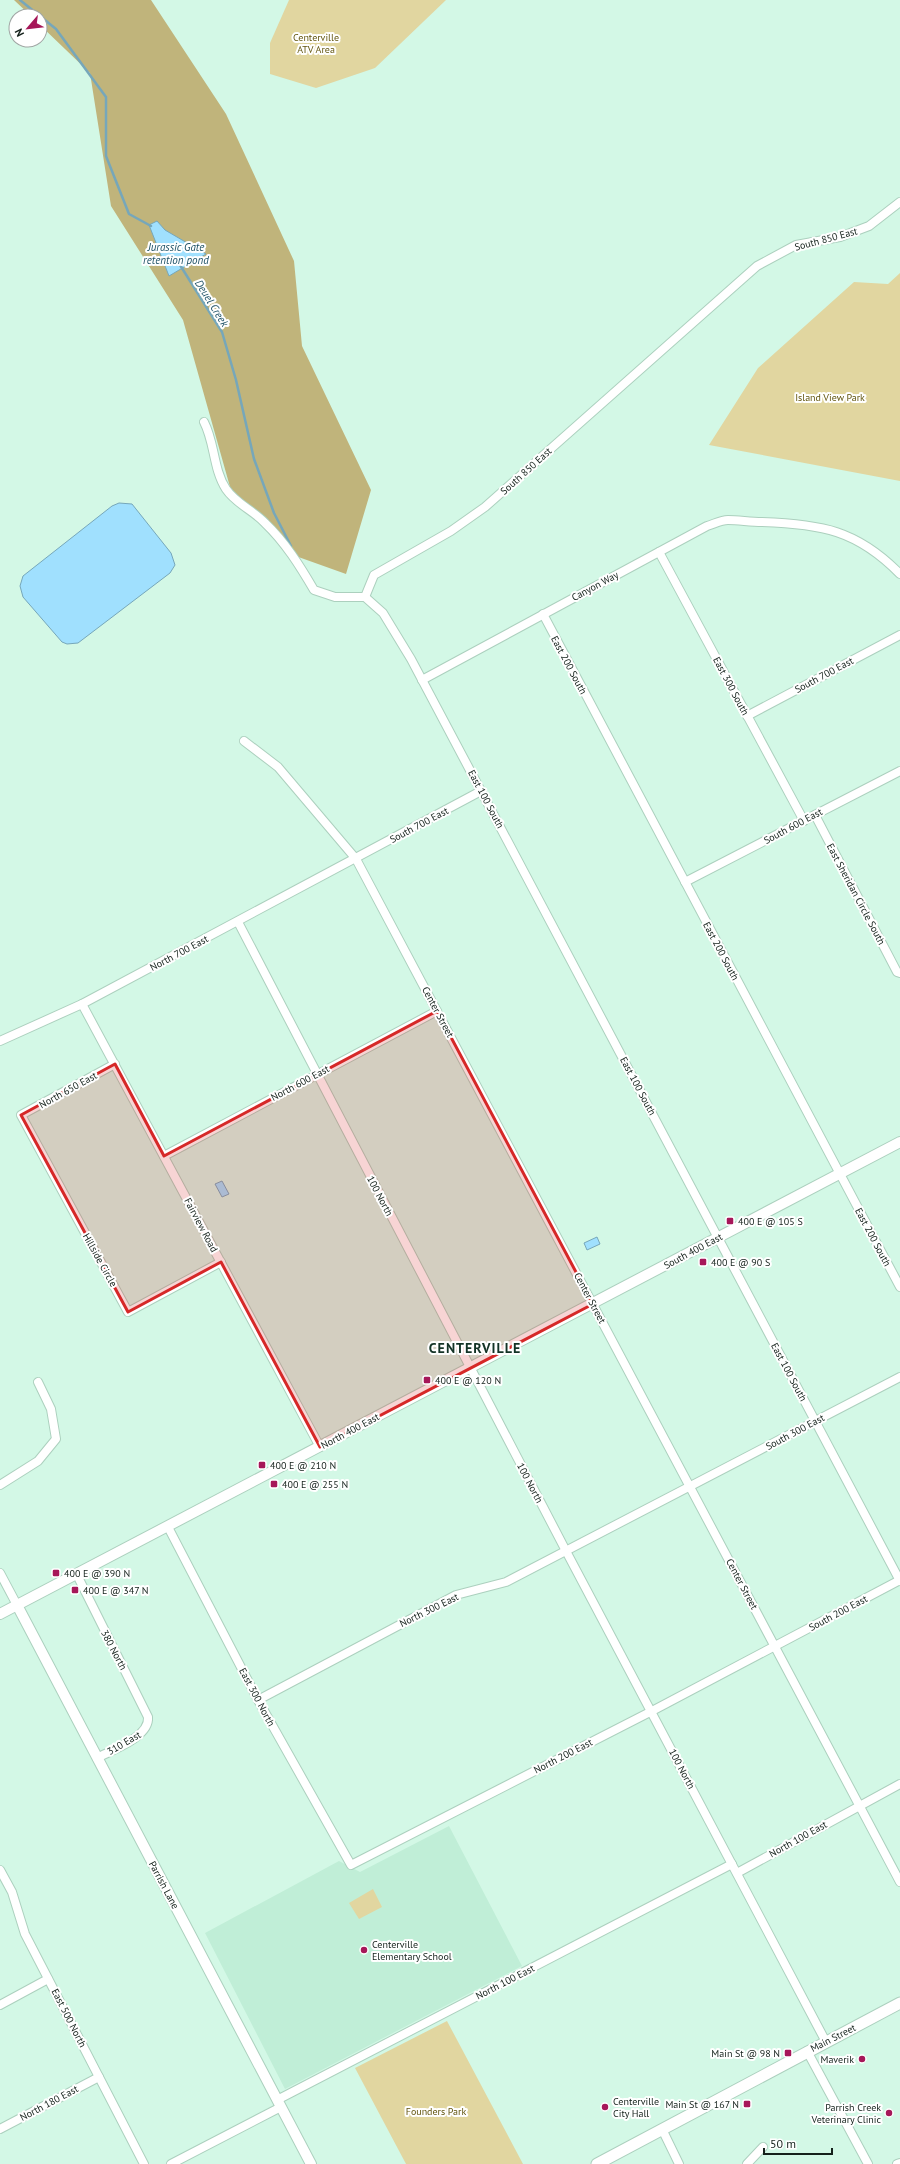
<svg xmlns="http://www.w3.org/2000/svg" width="900" height="2164" viewBox="0 0 900 2164" font-family="'PT Sans',sans-serif">
<style>
.built{fill:#c0eed7}
.green{fill:#e1d6a0}
.forest{fill:#c0b47b}
.water{fill:#a0e0fe;stroke:#76a7ba}
.lines{fill:none;stroke-linecap:round;stroke-linejoin:round}
.stream{stroke:#76a7ba;stroke-width:2.5}
.minor-casing{stroke:#acd0be;stroke-width:10}
.tertiary-casing{stroke:#acd0be;stroke-width:12}
.secondary-casing{stroke:#acd0be;stroke-width:13}
.minor{stroke:#fff;stroke-width:8}
.tertiary{stroke:#fff;stroke-width:10}
.secondary{stroke:#fff;stroke-width:11}
.marked{fill:#d62828;fill-opacity:0.2;stroke:#d62828;stroke-width:3;stroke-linejoin:round}
.poi-dot{fill:#a61759;stroke:#fff;stroke-width:1.5}
.labels{text-anchor:middle;dominant-baseline:central;stroke-width:4;stroke-linejoin:round;paint-order:stroke}
.park-label{font-size:10px;fill:#62550f;stroke:#fff}
.street-label{font-size:10px;fill:#14211b;stroke:#fff}
.poi-label{font-size:10px;fill:#14211b;stroke:#fff;text-anchor:start}
.water-label{font-size:11px;font-style:italic;fill:#205368;stroke:#fff}
.district-label{font-size:14px;font-weight:bold;letter-spacing:1px;fill:#133326;stroke:#fff}
</style>
<rect width="100%" height="100%" fill="#d3f8e6"/>
<polygon class="built" points="449,1826 522,1966 285,2089 205,1933 339,1861 360,1872"/>
<g class="green">
<polygon points="289,0 446,0 375,68 316,88 270,74 270,43"/>
<polygon points="900,273 900,481 709,445 758,368 854,282 888,284"/>
<polygon points="373,1889 382,1907 359,1919 349,1903"/>
<polygon points="447,2021 523,2164 406,2164 355,2068"/>
</g>
<polygon class="forest" points="14,0 151,0 226,114 294,261 302,346 371,490 346,574 290,554 232,494 183,320 111,206 90,73 40,25 40,16 31,16"/>
<g class="water">
<polygon points="157,221 165,230 206,254 169,276 149,225"/>
<polygon points="119,503 132,504 171,553 175,565 170,573 78,643 67,644 62,642 23,597 20,586 23,576 112,506"/>
<polygon points="222,1181 229,1194 222,1197 215,1184"/>
<polygon points="597,1237 600,1244 587,1250 584,1243"/>
</g>
<g class="lines">
<g class="stream">
<polyline points="20,0 56,29 106,97 106,156 129,214 151,226"/>
<polyline points="180,265 222,332 236,380 254,459 274,513 291,546"/>
</g>
<defs>
<g id="minor">
<path d="M204,422C215,443 213,469 226,489C236,504 253,510 265,523C285,542 300,566 314,590L335,597H365"/>
<polyline points="659,552 804,821"/>
<polyline points="365,597 383,613 411,659 900,1581"/>
<polyline points="365,597 374,575 451,531 485,507 757,266 796,245 840,237 869,226 900,202"/>
<polyline points="543,614 900,1287"/>
<path d="M422,680L707,526C714,524 721,520 728,520C739,520 750,522 762,522C821,524 857,530 900,574"/>
<polyline points="747,716 900,635"/>
<polyline points="244,741 278,767 356,859 900,1882"/>
<polyline points="815,815 897,972 900,973"/>
<polyline points="685,882 900,771"/>
<polyline points="238,922 566,1551 826,2042"/>
<polyline points="82,1004 320,1447"/>
<polyline points="0,1041 82,1004 481,791"/>
<polyline points="115,1064 21,1115 128,1312 221,1262"/>
<polyline points="164,1156 437,1011"/>
<polyline points="0,1485 38,1461 56,1439 51,1409 38,1382"/>
<polyline points="168,1527 258,1700 351,1865 652,1711 900,1580"/>
<polyline points="0,1573 17,1605"/>
<path d="M77,1575L148,1717C150,1737 112,1750 97,1758"/>
<polyline points="258,1700 456,1595 506,1582 900,1377"/>
<polyline points="0,1870 12,1892 25,1934 144,2164"/>
<polyline points="737,1873 900,1784"/>
<polyline points="0,2005 48,1979"/>
<polyline points="807,2051 868,2164"/>
<polyline points="277,2100 732,1864"/>
<polyline points="0,2129 99,2077"/>
<polyline points="662,2129 679,2164"/>
<polyline points="171,2164 281,2107"/>
<polyline points="747,2164 763,2147"/>
<polyline points="897,2164 900,2163"/>
</g>
<g id="tertiary">
<polyline points="17,1605 311,2164"/>
<polyline points="0,1614 900,1142"/>
</g>
<polyline id="secondary" points="597,2164 900,2003"/>
</defs>
<use href="#minor" class="minor-casing"/>
<use href="#tertiary" class="tertiary-casing"/>
<use href="#secondary" class="secondary-casing"/>
<use href="#minor" class="minor"/>
<use href="#tertiary" class="tertiary"/>
<use href="#secondary" class="secondary"/>
</g>
<path class="marked" d="M437,1011L593,1304L320,1447L221,1262L128,1312L21,1115L115,1064L164,1156Z"/>
<g class="poi-dot">
<rect x="726" y="1217" width="8" height="8" rx="2"/>
<rect x="699" y="1258" width="8" height="8" rx="2"/>
<rect x="423" y="1376" width="8" height="8" rx="2"/>
<rect x="258" y="1461" width="8" height="8" rx="2"/>
<rect x="270" y="1480" width="8" height="8" rx="2"/>
<rect x="52" y="1569" width="8" height="8" rx="2"/>
<rect x="71" y="1586" width="8" height="8" rx="2"/>
<circle cx="364" cy="1950" r="4"/>
<rect x="784" y="2049" width="8" height="8" rx="2"/>
<circle cx="862" cy="2059" r="4"/>
<rect x="743" y="2100" width="8" height="8" rx="2"/>
<circle cx="605" cy="2107" r="4"/>
<circle cx="889" cy="2113" r="4"/>
</g>
<g class="labels">
<g class="park-label">
<text x="316" y="37">Centerville<tspan x="316" dy="12">ATV Area</tspan></text>
<text x="830" y="397">Island View Park</text>
<text x="436" y="2111">Founders Park</text>
</g>
<g class="street-label">
<text transform="translate(826 239) rotate(-15)">South 850 East</text>
<text transform="translate(526 471) rotate(-42)">South 850 East</text>
<text transform="translate(595 586) rotate(-28)">Canyon Way</text>
<text transform="translate(569 665) rotate(62)">East 200 South</text>
<text transform="translate(824 675) rotate(-28)">South 700 East</text>
<text transform="translate(731 686) rotate(62)">East 300 South</text>
<text transform="translate(486 799) rotate(62)">East 100 South</text>
<text transform="translate(419 825) rotate(-28)">South 700 East</text>
<text transform="translate(793 826) rotate(-28)">South 600 East</text>
<text transform="translate(856 894) rotate(62)">East Sheridan Circle South</text>
<text transform="translate(721 951) rotate(62)">East 200 South</text>
<text transform="translate(179 953) rotate(-28)">North 700 East</text>
<text transform="translate(438 1012) rotate(62)">Center Street</text>
<text transform="translate(300 1083) rotate(-28)">North 600 East</text>
<text transform="translate(638 1086) rotate(62)">East 100 South</text>
<text transform="translate(68 1090) rotate(-29)">North 650 East</text>
<text transform="translate(380 1196) rotate(62)">100 North</text>
<text transform="translate(201 1225) rotate(62)">Fairview Road</text>
<text transform="translate(873 1237) rotate(62)">East 200 South</text>
<text transform="translate(693 1251) rotate(-28)">South 400 East</text>
<text transform="translate(100 1260) rotate(61)">Hillside Circle</text>
<text transform="translate(590 1298) rotate(62)">Center Street</text>
<text transform="translate(789 1372) rotate(62)">East 100 South</text>
<text transform="translate(350 1431) rotate(-28)">North 400 East</text>
<text transform="translate(795 1432) rotate(-28)">South 300 East</text>
<text transform="translate(530 1483) rotate(62)">100 North</text>
<text transform="translate(742 1584) rotate(62)">Center Street</text>
<text transform="translate(429 1610) rotate(-26)">North 300 East</text>
<text transform="translate(838 1613) rotate(-28)">South 200 East</text>
<text transform="translate(114 1650) rotate(62)">380 North</text>
<text transform="translate(257 1697) rotate(62)">East 300 North</text>
<text transform="translate(124 1743) rotate(-30)">310 East</text>
<text transform="translate(563 1756) rotate(-27)">North 200 East</text>
<text transform="translate(682 1769) rotate(62)">100 North</text>
<text transform="translate(798 1839) rotate(-29)">North 100 East</text>
<text transform="translate(164 1885) rotate(62)">Parrish Lane</text>
<text transform="translate(505 1982) rotate(-27)">North 100 East</text>
<text transform="translate(69 2018) rotate(63)">East 500 North</text>
<text transform="translate(833 2038) rotate(-27)">Main Street</text>
<text transform="translate(49 2103) rotate(-28)">North 180 East</text>
</g>
<g class="poi-label">
<text x="738" y="1221">400 E @ 105 S</text>
<text x="711" y="1262">400 E @ 90 S</text>
<text x="435" y="1380">400 E @ 120 N</text>
<text x="270" y="1465">400 E @ 210 N</text>
<text x="282" y="1484">400 E @ 255 N</text>
<text x="64" y="1573">400 E @ 390 N</text>
<text x="83" y="1590">400 E @ 347 N</text>
<text x="372" y="1944">Centerville<tspan x="372" dy="12">Elementary School</tspan></text>
<text x="780" y="2053" text-anchor="end">Main St @ 98 N</text>
<text x="854" y="2059" text-anchor="end">Maverik</text>
<text x="613" y="2101">Centerville<tspan x="613" dy="12">City Hall</tspan></text>
<text x="739" y="2104" text-anchor="end">Main St @ 167 N</text>
<text x="881" y="2107" text-anchor="end">Parrish Creek<tspan x="881" dy="12">Veterinary Clinic</tspan></text>
</g>
<g class="water-label">
<text x="176" y="247">Jurassic Gate<tspan x="176" dy="13">retention pond</tspan></text>
<text transform="translate(212 303) rotate(58)">Deuel Creek</text>
</g>
<g class="district-label">
<text x="475" y="1348">CENTERVILLE</text>
</g>
</g>
<g transform="translate(28 28) rotate(242)"><circle r="19" fill="#ffffff" stroke="#a1a6a4"/>
<path d="M0-3L7 15L0 10L-7 15Z" fill="#a61759"/>
<text y="-6" font-size="11" font-weight="bold" text-anchor="middle" fill="#14211b">N</text>
</g>
<path d="M764 2148v6h68v-6" fill="none" stroke="#14211b" stroke-width="2"/>
<text x="770" y="2148" font-size="12" fill="#14211b" stroke="#ffffff" stroke-width="3" paint-order="stroke">50 m</text>
</svg>
